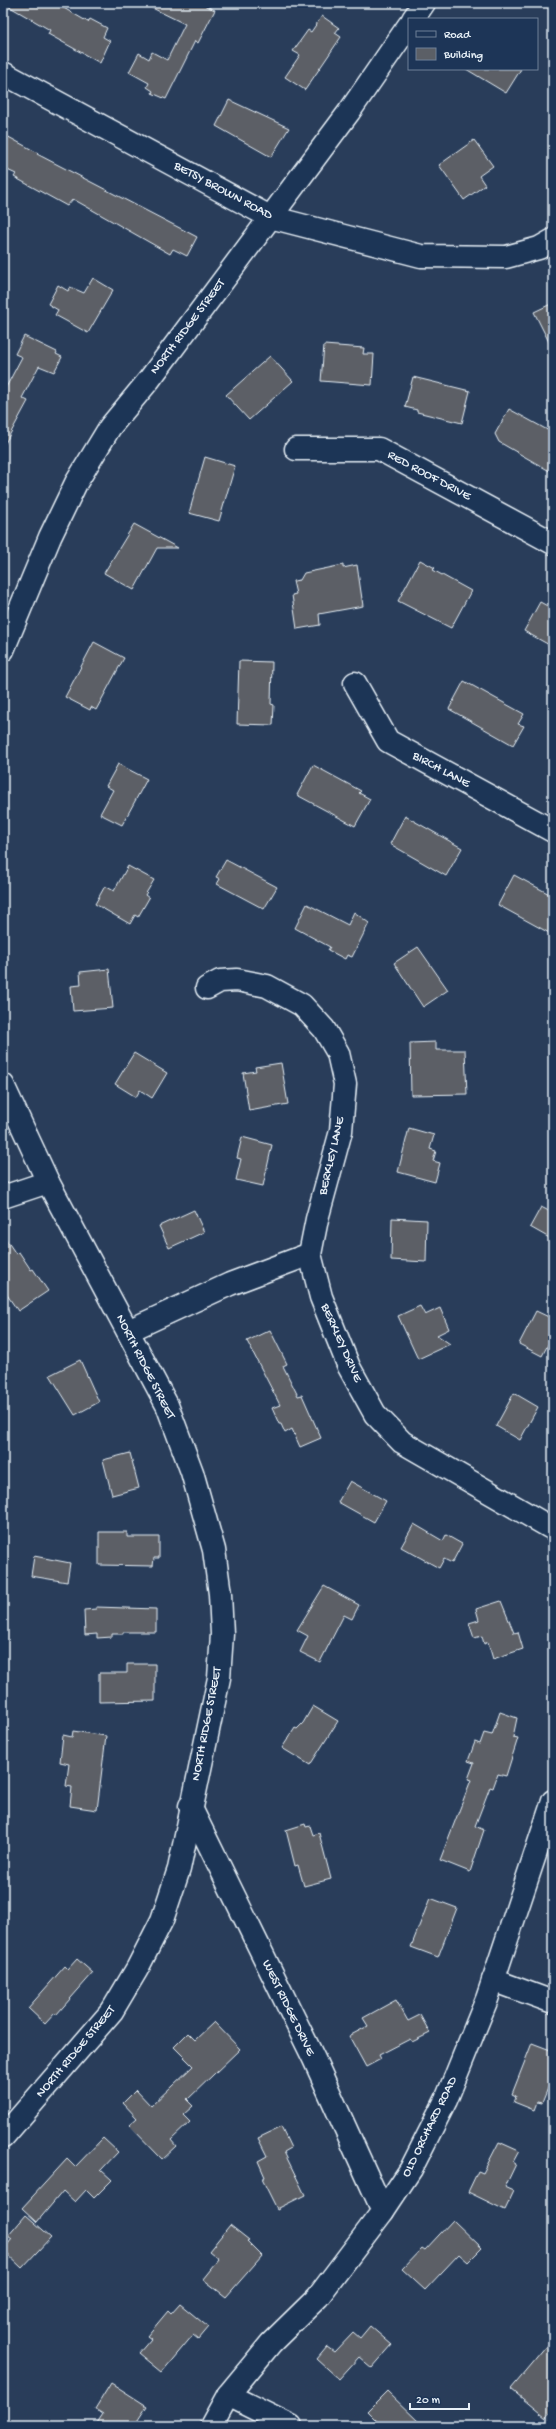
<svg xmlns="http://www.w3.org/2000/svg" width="556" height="2429" viewBox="0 0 556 2429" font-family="'Gochi Hand',sans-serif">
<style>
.building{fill:#5b5f66;stroke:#e8f1f8}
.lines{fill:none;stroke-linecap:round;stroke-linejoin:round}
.minor-casing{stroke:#e8f1f8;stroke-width:25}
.minor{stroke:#1d3557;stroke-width:22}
.labels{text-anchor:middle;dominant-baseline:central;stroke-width:3;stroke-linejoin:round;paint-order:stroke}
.street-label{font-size:13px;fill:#e8f1f8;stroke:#1d3557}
</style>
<rect width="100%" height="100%" fill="#293d5a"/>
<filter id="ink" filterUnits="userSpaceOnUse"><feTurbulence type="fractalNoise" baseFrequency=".025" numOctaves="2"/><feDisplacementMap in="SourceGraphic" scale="8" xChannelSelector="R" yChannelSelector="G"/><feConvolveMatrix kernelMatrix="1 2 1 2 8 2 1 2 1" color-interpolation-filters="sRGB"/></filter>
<g filter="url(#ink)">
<g class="building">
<polygon points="3,3 55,3 88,22 90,19 107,28 103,37 110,41 100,63 48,34 50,30"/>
<polygon points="142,3 199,3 215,10 198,43 195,41 166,99 152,93 153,91 147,87 149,83 129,72 139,53 149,59 152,52 167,60 185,24"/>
<polygon points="322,16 339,28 335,33 341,37 305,90 285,77 300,55 293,51 308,30 311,32"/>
<polygon points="466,69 521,69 506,93"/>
<polygon points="229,100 289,128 271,157 216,126"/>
<polygon points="3,134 38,153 37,154 197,237 187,256 173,249 170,254 73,199 67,206 14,177 16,174 3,168"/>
<polygon points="474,140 493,166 479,176 485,185 464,200 439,165"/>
<polygon points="93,278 113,290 88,333 55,315 58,310 48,304 58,285 68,291 70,287 84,293"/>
<polygon points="553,303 553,350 534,312"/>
<polygon points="24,336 57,352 56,354 62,357 54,372 39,366 22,398 28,401 3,447 3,393 22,357 15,354"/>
<polygon points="324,345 364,348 363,354 374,354 372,385 321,381"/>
<polygon points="270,356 293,381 249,420 226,395"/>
<polygon points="413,377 470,391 462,423 417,412 417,410 405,407"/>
<polygon points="509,409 553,433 553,473 499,442 495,434"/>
<polygon points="205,457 235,466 219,521 189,513"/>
<polygon points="134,524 178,548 157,548 134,590 104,573"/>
<polygon points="420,560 435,568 433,570 471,591 451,628 398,601"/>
<polygon points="343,565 343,568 357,565 363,606 319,614 320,625 297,629 292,595 296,594 293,581 300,580 304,573"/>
<polygon points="540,602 553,609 553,647 524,631"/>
<polygon points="94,642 124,658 96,710 91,707 90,710 65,697"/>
<polygon points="239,661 272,662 271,704 274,705 273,725 237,724"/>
<polygon points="464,681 524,714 518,724 524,726 513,745 449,709"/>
<polygon points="118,764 147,779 122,825 100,814 113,790 106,786"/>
<polygon points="313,765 361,791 359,793 370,799 355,826 297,795"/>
<polygon points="405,816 462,848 446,876 390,844"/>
<polygon points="226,860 277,887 264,909 217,884 220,879 216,877"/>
<polygon points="128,866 154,880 145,895 149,898 138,917 135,915 130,924 95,904 105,886 114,891"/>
<polygon points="514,875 553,896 553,935 498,905"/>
<polygon points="307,904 348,925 354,912 369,923 352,957 347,955 345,959 328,950 330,947 295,928"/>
<polygon points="418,947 448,990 423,1007 394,963"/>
<polygon points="109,969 113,1008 73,1011 71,986 81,985 80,972"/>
<polygon points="436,1042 436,1050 465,1050 467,1094 411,1095 410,1043"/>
<polygon points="134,1053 167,1073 152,1098 140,1090 136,1097 115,1084"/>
<polygon points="281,1063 288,1104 249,1111 243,1073 256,1071 255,1067"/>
<polygon points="409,1128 434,1135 430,1149 436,1151 433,1161 440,1163 435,1182 398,1172"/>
<polygon points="242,1137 272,1145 263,1186 236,1180 241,1159 237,1158"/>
<polygon points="541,1207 553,1213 553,1240 530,1227"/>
<polygon points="194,1210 204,1232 169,1248 159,1226"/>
<polygon points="392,1218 427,1220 426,1262 391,1260"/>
<polygon points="3,1235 16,1254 19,1252 31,1270 33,1269 48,1291 18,1311 3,1289"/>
<polygon points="420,1306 425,1315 440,1308 449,1329 437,1335 450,1344 418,1359 398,1316"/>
<polygon points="536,1311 553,1319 553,1335 542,1356 519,1344"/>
<polygon points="270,1330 287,1364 283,1366 298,1396 302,1395 321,1438 300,1447 292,1429 285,1433 281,1424 279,1424 272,1408 280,1405 247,1341"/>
<polygon points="80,1360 99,1402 75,1415 50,1375"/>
<polygon points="514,1393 538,1407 520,1440 496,1426"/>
<polygon points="130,1453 139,1488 112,1495 103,1460"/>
<polygon points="350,1481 386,1501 374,1522 338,1502"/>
<polygon points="414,1524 443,1541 446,1535 462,1544 452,1563 444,1559 439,1568 401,1547"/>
<polygon points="99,1532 127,1532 127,1537 159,1537 159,1558 154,1558 153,1566 99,1565"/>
<polygon points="34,1556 70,1563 67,1582 31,1576"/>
<polygon points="324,1586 359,1605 352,1619 344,1615 320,1662 300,1652 308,1636 297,1630"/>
<polygon points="501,1601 514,1633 518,1632 523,1649 493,1659 488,1642 484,1644 482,1636 474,1638 469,1623 479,1620 476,1609"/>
<polygon points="96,1607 156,1609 156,1632 123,1632 123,1634 112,1634 112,1637 97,1638 97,1634 85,1635 84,1610 96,1609"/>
<polygon points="127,1664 155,1664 155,1701 99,1702 99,1673 127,1673"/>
<polygon points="313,1706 338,1721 310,1765 282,1748 295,1728 297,1729 303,1723"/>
<polygon points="500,1712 517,1718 513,1737 518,1738 506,1776 498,1774 493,1788 490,1787 475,1826 484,1830 470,1872 440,1860 471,1780 468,1779 474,1763 468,1761 475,1742 480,1744 484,1733 492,1735"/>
<polygon points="73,1731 106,1736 97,1810 70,1806 72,1787 66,1786 69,1764 60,1762 63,1735 72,1737"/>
<polygon points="305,1824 306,1827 310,1826 313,1835 319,1833 331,1879 304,1886 298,1865 295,1866 286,1830"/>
<polygon points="430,1898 457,1908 438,1957 411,1947"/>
<polygon points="77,1959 93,1973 56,2015 55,2013 45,2024 28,2008 65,1966 68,1969"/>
<polygon points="396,2000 408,2021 420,2015 430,2033 412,2042 410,2039 379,2055 381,2059 366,2067 349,2036 368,2026 363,2018"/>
<polygon points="214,2022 240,2049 187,2100 193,2106 183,2115 190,2122 171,2140 176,2146 162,2159 129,2125 137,2118 123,2103 136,2090 151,2106 193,2066 174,2047 188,2033 195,2040"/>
<polygon points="532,2043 553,2051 553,2084 550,2083 542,2103 537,2102 534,2110 514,2102 516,2096 512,2094"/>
<polygon points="281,2127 291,2148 284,2152 305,2195 277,2209 262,2179 265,2177 258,2161 267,2156 258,2138"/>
<polygon points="103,2138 118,2152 101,2170 112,2180 94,2198 86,2190 75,2202 63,2191 37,2222 22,2208 67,2159 75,2167"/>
<polygon points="499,2142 519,2151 513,2162 516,2164 505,2187 514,2191 505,2210 468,2192 478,2171 483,2173"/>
<polygon points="26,2215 51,2237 22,2268 3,2250 12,2239 8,2236"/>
<polygon points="453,2220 482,2248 468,2262 459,2254 425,2290 402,2269 422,2248 425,2250"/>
<polygon points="230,2225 249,2240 247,2241 262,2256 226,2297 203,2279 219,2259 209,2251"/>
<polygon points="180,2304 208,2327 198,2339 193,2335 162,2372 139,2353 151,2339 147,2336 168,2311 171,2314"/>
<polygon points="370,2326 392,2345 372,2368 359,2357 339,2379 317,2359 327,2347 334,2352 353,2332 360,2338"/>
<polygon points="553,2339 553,2410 546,2418 511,2389"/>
<polygon points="111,2383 147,2406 134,2426 95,2426 103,2414 95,2409"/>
<polygon points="387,2391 423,2426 382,2426 367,2411"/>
</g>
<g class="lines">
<defs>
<g id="minor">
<polyline points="413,19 424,3"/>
<polyline points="3,73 270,217 421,256 506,257 539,248 553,240"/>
<polyline points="296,449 379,449 553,543"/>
<polyline points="3,650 50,537 76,483 110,427 149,380 349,112 409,25"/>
<polyline points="355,683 388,741 553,831"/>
<polyline points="207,988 220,981 237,980 267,986 302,1005 324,1029 338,1053 345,1084 341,1131 317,1219 310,1254 321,1297 349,1367 375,1414 402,1442 553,1529"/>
<polyline points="3,1085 48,1182 167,1405 192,1472 214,1550 220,1594 222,1634 219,1678 179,1869 162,1920 137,1969 112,2011 3,2137"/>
<polyline points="3,1197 48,1182"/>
<polyline points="128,1331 230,1284 310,1254"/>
<polyline points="190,1806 314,2059 383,2211"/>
<polyline points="493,1980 553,2002"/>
<polyline points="228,2395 291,2426"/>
<polyline points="211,2426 228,2395 271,2343 318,2297 383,2211 411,2169 446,2100 487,1999 553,1801"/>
</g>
</defs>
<use href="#minor" class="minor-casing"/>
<use href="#minor" class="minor"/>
</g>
</g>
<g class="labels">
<g class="street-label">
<text transform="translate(223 191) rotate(28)">BETSY BROWN ROAD</text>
<text transform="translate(188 327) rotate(-53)">NORTH RIDGE STREET</text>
<text transform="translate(429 476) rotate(28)">RED ROOF DRIVE</text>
<text transform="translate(441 770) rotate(28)">BIRCH LANE</text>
<text transform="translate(332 1156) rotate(-77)">BERKLEY LANE</text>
<text transform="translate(341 1343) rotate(66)">BERKLEY DRIVE</text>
<text transform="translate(145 1367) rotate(63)">NORTH RIDGE STREET</text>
<text transform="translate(207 1724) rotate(-79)">NORTH RIDGE STREET</text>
<text transform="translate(288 2008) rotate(64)">WEST RIDGE DRIVE</text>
<text transform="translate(76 2052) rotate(-50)">NORTH RIDGE STREET</text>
<text transform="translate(430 2127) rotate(-64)">OLD ORCHARD ROAD</text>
</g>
</g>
<rect width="556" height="2429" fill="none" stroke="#1d3557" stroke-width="16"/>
<rect x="8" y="8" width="540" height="2413" fill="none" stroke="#e8f1f8" stroke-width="1.5" filter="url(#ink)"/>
<rect x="408" y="18" width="130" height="52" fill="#1d3557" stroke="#6e8097"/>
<rect x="416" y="31" width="20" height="6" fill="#1d3557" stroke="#6e8097"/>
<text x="444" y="38" font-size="12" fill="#e8f1f8">Road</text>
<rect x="416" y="48" width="20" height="12" fill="#5b5f66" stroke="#6e8097"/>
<text x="444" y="58" font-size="12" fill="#e8f1f8">Building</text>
<path d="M410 2403v6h59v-6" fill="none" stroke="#e8f1f8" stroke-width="2"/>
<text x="416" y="2403" font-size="12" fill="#e8f1f8" stroke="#1d3557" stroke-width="3" paint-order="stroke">20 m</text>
</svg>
